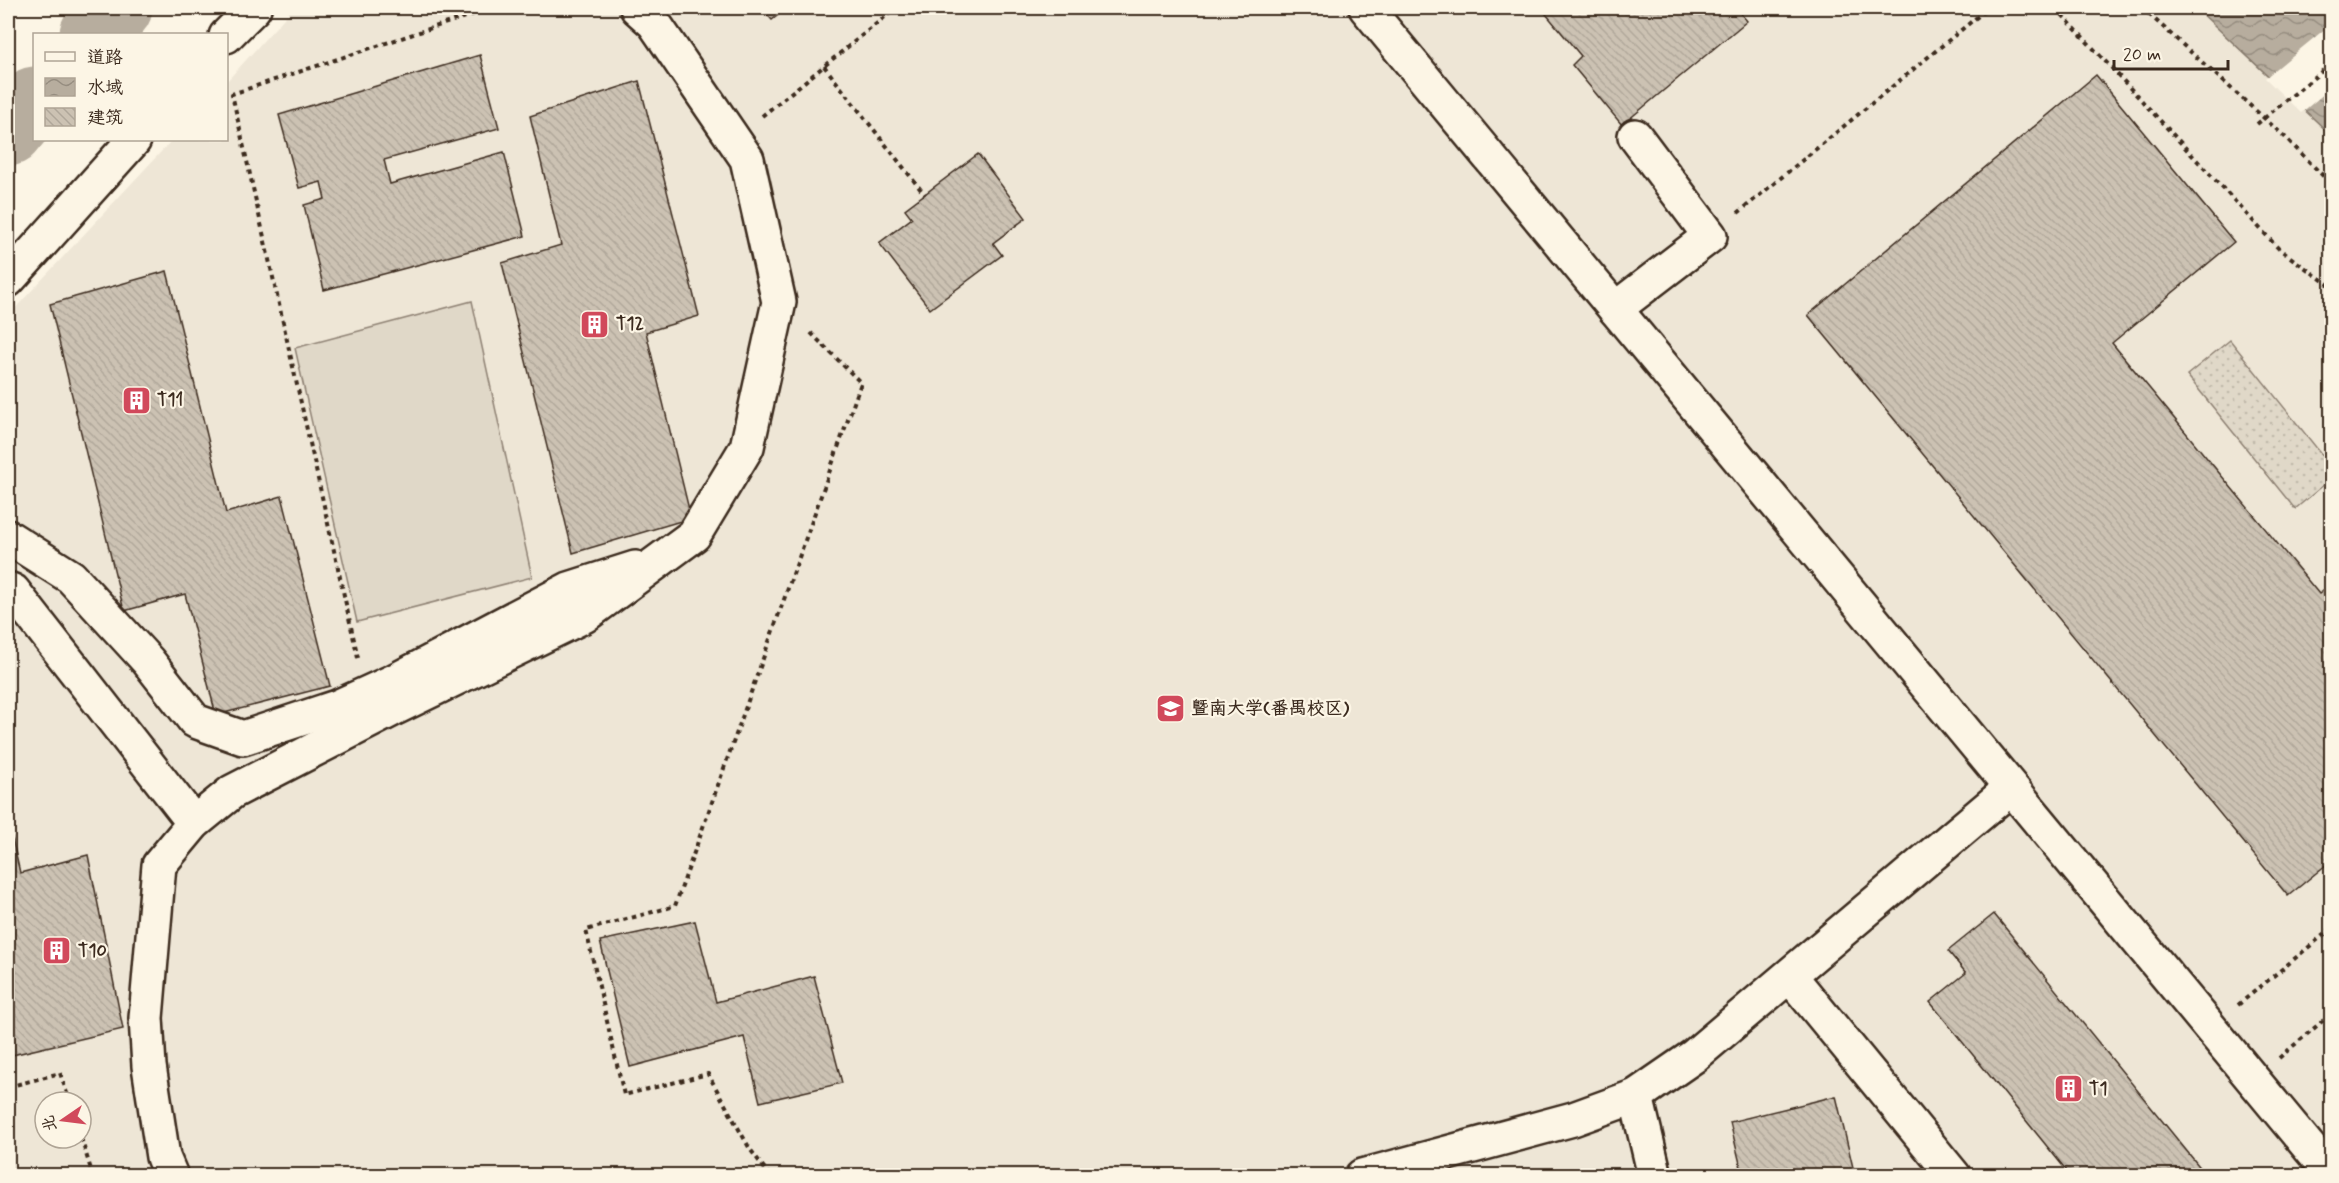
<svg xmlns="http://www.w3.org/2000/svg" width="2339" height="1183" viewBox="0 0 2339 1183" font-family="Mynerve,'LXGW WenKai TC',sans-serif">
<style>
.built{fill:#eee6d6;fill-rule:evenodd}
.grass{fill:url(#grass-dots);stroke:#8e8173;stroke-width:1.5}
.pitch{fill:#e0d8c8;stroke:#8e8173;stroke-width:1.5}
.water{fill:url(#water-waves);stroke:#85796b;stroke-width:1.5}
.pier{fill:#fcf5e5}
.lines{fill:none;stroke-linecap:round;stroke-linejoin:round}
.river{stroke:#b7ad9e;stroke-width:69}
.building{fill:url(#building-back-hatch);stroke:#3b2a1e;stroke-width:1.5}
.minor-casing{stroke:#3b2a1e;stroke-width:38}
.path{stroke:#3b2a1e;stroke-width:4;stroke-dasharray:4.5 4.5;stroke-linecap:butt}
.minor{stroke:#fcf5e5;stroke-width:33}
.path-bridge{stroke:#3b2a1e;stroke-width:4;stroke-dasharray:4.5 4.5;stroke-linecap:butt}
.labels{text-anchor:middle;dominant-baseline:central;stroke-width:4.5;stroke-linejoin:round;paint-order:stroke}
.poi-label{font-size:18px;font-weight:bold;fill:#3b2a1e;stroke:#fcf5e5;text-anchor:start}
</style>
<defs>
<pattern id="grass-dots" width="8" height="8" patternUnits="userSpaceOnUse" patternTransform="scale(1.5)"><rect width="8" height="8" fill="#e0d8c8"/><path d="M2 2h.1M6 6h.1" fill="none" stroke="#c1baab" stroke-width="1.8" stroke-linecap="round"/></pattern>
<pattern id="water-waves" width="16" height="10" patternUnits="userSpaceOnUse" patternTransform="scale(1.5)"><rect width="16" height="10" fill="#b7ad9e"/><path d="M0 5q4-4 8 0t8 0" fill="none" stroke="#968d80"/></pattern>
<pattern id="building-back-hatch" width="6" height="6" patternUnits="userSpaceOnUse" patternTransform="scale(1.5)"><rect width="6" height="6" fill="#ccc2b3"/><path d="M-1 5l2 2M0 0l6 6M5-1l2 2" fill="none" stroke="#b0a79a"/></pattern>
</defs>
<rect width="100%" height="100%" fill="#fcf5e5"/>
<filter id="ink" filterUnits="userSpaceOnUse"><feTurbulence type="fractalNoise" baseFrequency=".0167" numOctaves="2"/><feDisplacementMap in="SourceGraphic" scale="12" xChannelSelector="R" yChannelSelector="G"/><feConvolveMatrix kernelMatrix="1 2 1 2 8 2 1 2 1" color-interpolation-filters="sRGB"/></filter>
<g filter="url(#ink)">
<path class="built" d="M293,8H2331V1175H8V316L172,140H226L227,81ZM45,1102H81V1138H45Z"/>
<polygon class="grass" points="2230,340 2331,466 2331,479 2295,509 2187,375"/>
<polygon class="pitch" points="472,301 532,577 357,622 295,348"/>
<polygon class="water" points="2196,8 2331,8 2331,135"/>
<polygon class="pier" points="2331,24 2331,88 2301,113 2265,78"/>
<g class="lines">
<g class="river">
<polyline points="94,34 118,8"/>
<polyline points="8,132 34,101"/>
</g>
</g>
<g class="building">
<polygon points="761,8 787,8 772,20"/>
<polygon points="1541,8 1736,8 1747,21 1622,125 1572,65 1581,56"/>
<polygon points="480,55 499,128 384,160 390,184 504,152 525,236 324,290 304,205 325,199 321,182 299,188 279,115"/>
<polygon points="2096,75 2234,242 2112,343 2319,594 2332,584 2332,860 2288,896 1808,315"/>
<polygon points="639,81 699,316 646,332 691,518 573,553 502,263 561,245 530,116"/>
<polygon points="978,154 1026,218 993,243 1002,255 930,309 879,243 912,218 905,209"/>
<polygon points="167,271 226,513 282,496 330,686 216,715 185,594 124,611 50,304"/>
<polygon points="8,820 20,873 88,855 123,1029 12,1055 8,1035"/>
<polygon points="1994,914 2207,1176 2071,1176 1930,1002 1966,973 1948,951"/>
<polygon points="695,921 716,1002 814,976 842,1083 760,1102 744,1037 630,1067 600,941"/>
<polygon points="1836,1096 1855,1176 1743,1176 1730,1122"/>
</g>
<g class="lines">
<defs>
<g id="minor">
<polyline points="1366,8 2332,1175"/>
<polyline points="226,36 254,8"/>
<polyline points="8,280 134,140"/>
<polyline points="1615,309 1710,236 1635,136"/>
<polyline points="8,537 71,577 148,661 195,721 243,738 337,707 394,681 569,589 635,568"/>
<polyline points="8,589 13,591 194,823"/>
<polyline points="1790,976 1954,1176"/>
<polyline points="1636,1096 1655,1176"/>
<polyline points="171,1176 163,1157 149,1066 146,1018 159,865 194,823 232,792 393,709 584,616 694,535 747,447 779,302 747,159 654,23 637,8"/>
<polyline points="1362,1176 1573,1119 1636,1096 1694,1056 2011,788"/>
</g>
</defs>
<use href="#minor" class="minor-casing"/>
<g class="path">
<polyline points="2056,8 2279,249 2332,287"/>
<polyline points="2142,8 2285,137 2332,185"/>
<polyline points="824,66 925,195"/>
<polyline points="762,116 896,8"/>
<polyline points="1738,213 1988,8"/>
<polyline points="358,658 232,94 492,8"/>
<polyline points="2238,1005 2332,928"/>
<polyline points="2279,1058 2332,1013"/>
<polyline points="8,1087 60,1073 70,1102"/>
<polyline points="81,1138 93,1176"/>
<polyline points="770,1176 750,1149 708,1074 624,1095 586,930 675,906 861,383 810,332"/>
</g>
<use href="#minor" class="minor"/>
<polyline class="path-bridge" points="2257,124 2332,63"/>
</g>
</g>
<defs>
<symbol id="building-square" viewBox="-11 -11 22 22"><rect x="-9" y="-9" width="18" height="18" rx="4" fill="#d1495b" stroke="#fcf5e5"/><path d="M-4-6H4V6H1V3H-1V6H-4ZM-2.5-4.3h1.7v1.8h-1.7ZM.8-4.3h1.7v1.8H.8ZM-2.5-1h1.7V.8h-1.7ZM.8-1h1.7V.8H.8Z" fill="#fff"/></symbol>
<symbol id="university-square" viewBox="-11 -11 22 22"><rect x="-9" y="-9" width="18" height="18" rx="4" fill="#d1495b" stroke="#fcf5e5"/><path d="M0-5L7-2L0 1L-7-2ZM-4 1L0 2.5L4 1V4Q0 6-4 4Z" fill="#fff"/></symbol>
</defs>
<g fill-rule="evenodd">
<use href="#building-square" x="578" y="308" width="33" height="33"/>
<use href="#building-square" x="120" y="384" width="33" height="33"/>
<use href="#university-square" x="1154" y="692" width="33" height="33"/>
<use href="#building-square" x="40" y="934" width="33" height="33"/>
<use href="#building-square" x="2052" y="1072" width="33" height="33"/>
</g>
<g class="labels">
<g class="poi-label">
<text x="616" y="324">T12</text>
<text x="157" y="400">T11</text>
<text x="1191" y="709">暨南大学(番禺校区)</text>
<text x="78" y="951">T10</text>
<text x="2089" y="1089">T1</text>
</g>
</g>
<rect width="2339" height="1183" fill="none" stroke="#fcf5e5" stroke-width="30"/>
<rect x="15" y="15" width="2309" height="1153" fill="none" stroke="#3b2a1e" stroke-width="2" filter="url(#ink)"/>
<rect x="33" y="33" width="195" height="108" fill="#fcf5e5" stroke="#afa495" stroke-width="1.5"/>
<rect x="45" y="52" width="30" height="9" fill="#fcf5e5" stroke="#afa495" stroke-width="1.5"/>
<text x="87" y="63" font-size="18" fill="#3b2a1e">道路</text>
<rect x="45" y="78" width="30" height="18" fill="url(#water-waves)" stroke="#afa495" stroke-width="1.5"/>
<text x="87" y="93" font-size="18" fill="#3b2a1e">水域</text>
<rect x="45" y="108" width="30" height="18" fill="url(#building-back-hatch)" stroke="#afa495" stroke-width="1.5"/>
<text x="87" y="123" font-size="18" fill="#3b2a1e">建筑</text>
<g transform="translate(63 1120) rotate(256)"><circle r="28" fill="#fcf5e5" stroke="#afa495" stroke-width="1.5"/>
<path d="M0-4.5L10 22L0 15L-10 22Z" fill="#d1495b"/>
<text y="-9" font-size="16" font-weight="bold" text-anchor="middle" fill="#3b2a1e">北</text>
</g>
<path d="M2114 60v9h114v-9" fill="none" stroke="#3b2a1e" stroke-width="3"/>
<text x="2123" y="60" font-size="18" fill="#3b2a1e" stroke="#fcf5e5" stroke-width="4.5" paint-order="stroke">20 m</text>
</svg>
